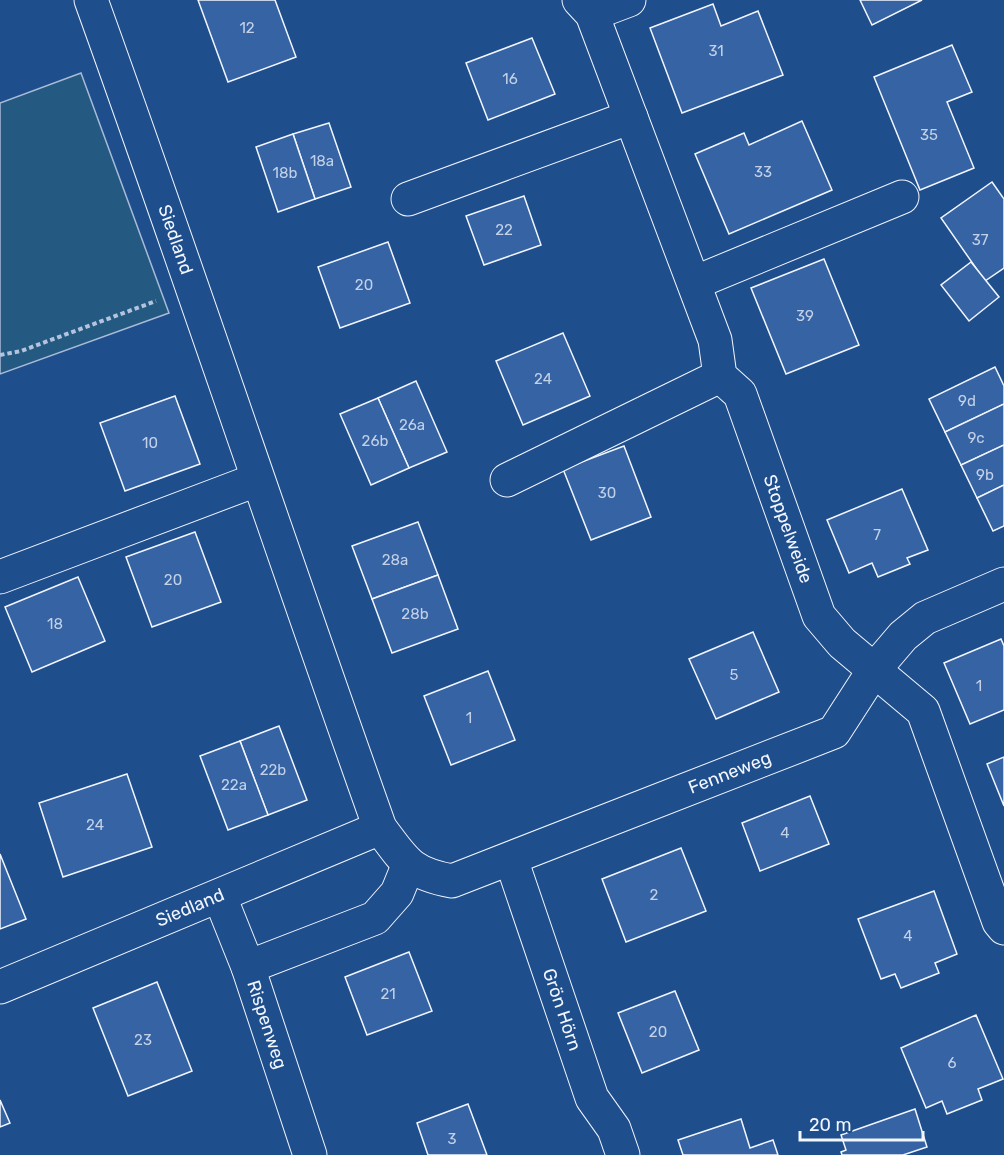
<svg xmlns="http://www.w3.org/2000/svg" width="1004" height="1155" viewBox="0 0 1004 1155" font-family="Rubik,sans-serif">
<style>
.green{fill:#245a82;stroke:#a8bbd7;stroke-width:1.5}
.building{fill:#3563a3;stroke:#f2f6ff;stroke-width:1.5}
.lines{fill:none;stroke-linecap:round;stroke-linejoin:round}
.minor-casing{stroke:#f2f6ff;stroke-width:35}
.path{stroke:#b3c4dc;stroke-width:4;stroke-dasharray:4.5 3;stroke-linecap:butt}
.minor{stroke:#1f4e8c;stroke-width:33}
.labels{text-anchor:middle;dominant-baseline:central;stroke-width:4.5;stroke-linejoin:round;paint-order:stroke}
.number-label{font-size:15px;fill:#c3d1e8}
.street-label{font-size:18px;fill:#f2f6ff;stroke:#1f4e8c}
</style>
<rect width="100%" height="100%" fill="#1f4e8c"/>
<polygon class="green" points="81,73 169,313 0,374 0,103"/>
<g class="building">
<polygon points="198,0 275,0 296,57 228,82"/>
<polygon points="860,0 922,0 872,25"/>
<polygon points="713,4 721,26 758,11 783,75 682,113 650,28"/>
<polygon points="532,38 555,94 488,120 466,63"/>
<polygon points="952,45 972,92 947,102 974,168 920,190 874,77"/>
<polygon points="802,121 832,190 729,234 695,154 744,133 749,145"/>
<polygon points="329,123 351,187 315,199 293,134"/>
<polygon points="293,134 315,199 278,212 256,147"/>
<polygon points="992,182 1004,199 1004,268 985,281 941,218"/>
<polygon points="524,196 541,245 484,265 466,216"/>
<polygon points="388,242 410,303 340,328 318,267"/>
<polygon points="824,259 859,345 786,374 751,288"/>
<polygon points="971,262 999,297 969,321 941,285"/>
<polygon points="563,333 590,396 523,425 496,361"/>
<polygon points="995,367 1004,386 1004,404 945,432 929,399"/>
<polygon points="416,381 447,452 409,468 378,398"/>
<polygon points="175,396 200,464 125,491 100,423"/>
<polygon points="378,398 409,468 371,485 340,414"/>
<polygon points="1004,404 1004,445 961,465 945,432"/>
<polygon points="1004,445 1004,485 977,498 961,465"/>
<polygon points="624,446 651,517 591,540 563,469"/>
<polygon points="1004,485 1004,526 993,531 977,498"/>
<polygon points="902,489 928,550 907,558 910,564 878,577 872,563 849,573 827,520"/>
<polygon points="418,522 438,575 372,599 352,546"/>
<polygon points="195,532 221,602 152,627 126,557"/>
<polygon points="438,575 458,629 392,653 372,599"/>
<polygon points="78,577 105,641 32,672 5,607"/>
<polygon points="753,632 779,692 716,719 689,659"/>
<polygon points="1001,639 1004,646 1004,710 970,724 944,663"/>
<polygon points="488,671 515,740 451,765 424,696"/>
<polygon points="279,726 307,800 268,815 240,741"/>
<polygon points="240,741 268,815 228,830 200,756"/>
<polygon points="1004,757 1004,806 987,764"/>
<polygon points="127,774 152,847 63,877 39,803"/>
<polygon points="810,796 829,844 760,871 742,823"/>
<polygon points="681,848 706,911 626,942 602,879"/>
<polygon points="0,854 26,919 0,929"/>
<polygon points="934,891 957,954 935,963 939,973 901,988 895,974 881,979 858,919"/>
<polygon points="409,952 432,1011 367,1035 345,977"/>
<polygon points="157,982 192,1071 128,1096 93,1008"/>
<polygon points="675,991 699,1050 642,1073 618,1013"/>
<polygon points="976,1015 1003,1079 978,1089 982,1100 947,1114 942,1101 926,1108 901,1048"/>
<polygon points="0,1100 10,1123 0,1127"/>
<polygon points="468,1104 487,1155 428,1155 417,1123"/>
<polygon points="915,1109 927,1147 903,1155 842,1155 841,1152 846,1150 841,1135"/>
<polygon points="741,1119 750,1148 773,1140 778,1155 683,1155 678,1140"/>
</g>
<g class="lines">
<defs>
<g id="minor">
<path id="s1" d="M91,0C190,275 282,553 380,828C405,861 409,873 452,881L834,732L874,670L903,636L925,618L1004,584"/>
<path id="s2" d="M579,0L592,14L715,340L720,376L740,394L819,616L842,643L923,711L999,922L1004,928"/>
<polyline points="592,14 629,0"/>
<polyline points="408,199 631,117"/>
<polyline points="694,283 902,197"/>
<polyline points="507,480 720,376"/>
<polyline points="0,577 256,480"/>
<path id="s3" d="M511,859L592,1098L614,1129L623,1155"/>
<path id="s4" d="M220,897L248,967L310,1155"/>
<polyline points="248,967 375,918 397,893 408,866"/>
<path id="s5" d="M0,987L380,828"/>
</g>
</defs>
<use href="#minor" class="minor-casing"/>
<polyline class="path" points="0,355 21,351 156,301"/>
<use href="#minor" class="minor"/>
</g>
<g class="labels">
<g class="number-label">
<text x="247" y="28">12</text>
<text x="716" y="51">31</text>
<text x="510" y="79">16</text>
<text x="929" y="135">35</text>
<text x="322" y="161">18a</text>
<text x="763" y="172">33</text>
<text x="285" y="173">18b</text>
<text x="504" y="230">22</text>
<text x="980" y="240">37</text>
<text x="364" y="285">20</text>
<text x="805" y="316">39</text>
<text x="543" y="379">24</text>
<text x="967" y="401">9d</text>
<text x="412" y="425">26a</text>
<text x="976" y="438">9c</text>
<text x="375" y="441">26b</text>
<text x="150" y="443">10</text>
<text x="985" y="475">9b</text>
<text x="607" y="493">30</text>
<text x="877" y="535">7</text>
<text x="395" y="560">28a</text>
<text x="173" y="580">20</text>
<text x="415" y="614">28b</text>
<text x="55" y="624">18</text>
<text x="734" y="675">5</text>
<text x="979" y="686">1</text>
<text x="469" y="718">1</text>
<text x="273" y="770">22b</text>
<text x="234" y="785">22a</text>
<text x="95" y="825">24</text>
<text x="785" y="833">4</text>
<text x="654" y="895">2</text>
<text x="908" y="936">4</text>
<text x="388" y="994">21</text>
<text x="658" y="1032">20</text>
<text x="143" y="1040">23</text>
<text x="952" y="1063">6</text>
<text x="452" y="1139">3</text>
</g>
<g class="street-label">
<text stroke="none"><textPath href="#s1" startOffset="254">Siedland</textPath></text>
<text stroke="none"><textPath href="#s2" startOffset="574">Stoppelweide</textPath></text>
<text stroke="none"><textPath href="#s1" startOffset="1268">Fenneweg</textPath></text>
<text stroke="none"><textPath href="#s5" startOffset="206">Siedland</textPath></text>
<text stroke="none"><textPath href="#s3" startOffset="159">Grön Hörn</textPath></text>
<text stroke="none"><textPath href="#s4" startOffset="136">Rispenweg</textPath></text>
</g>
</g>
<path d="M800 1131v9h123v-9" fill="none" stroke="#f2f6ff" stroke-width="3"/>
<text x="809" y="1131" font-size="18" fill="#f2f6ff" stroke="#1f4e8c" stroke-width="4.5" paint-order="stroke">20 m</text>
</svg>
